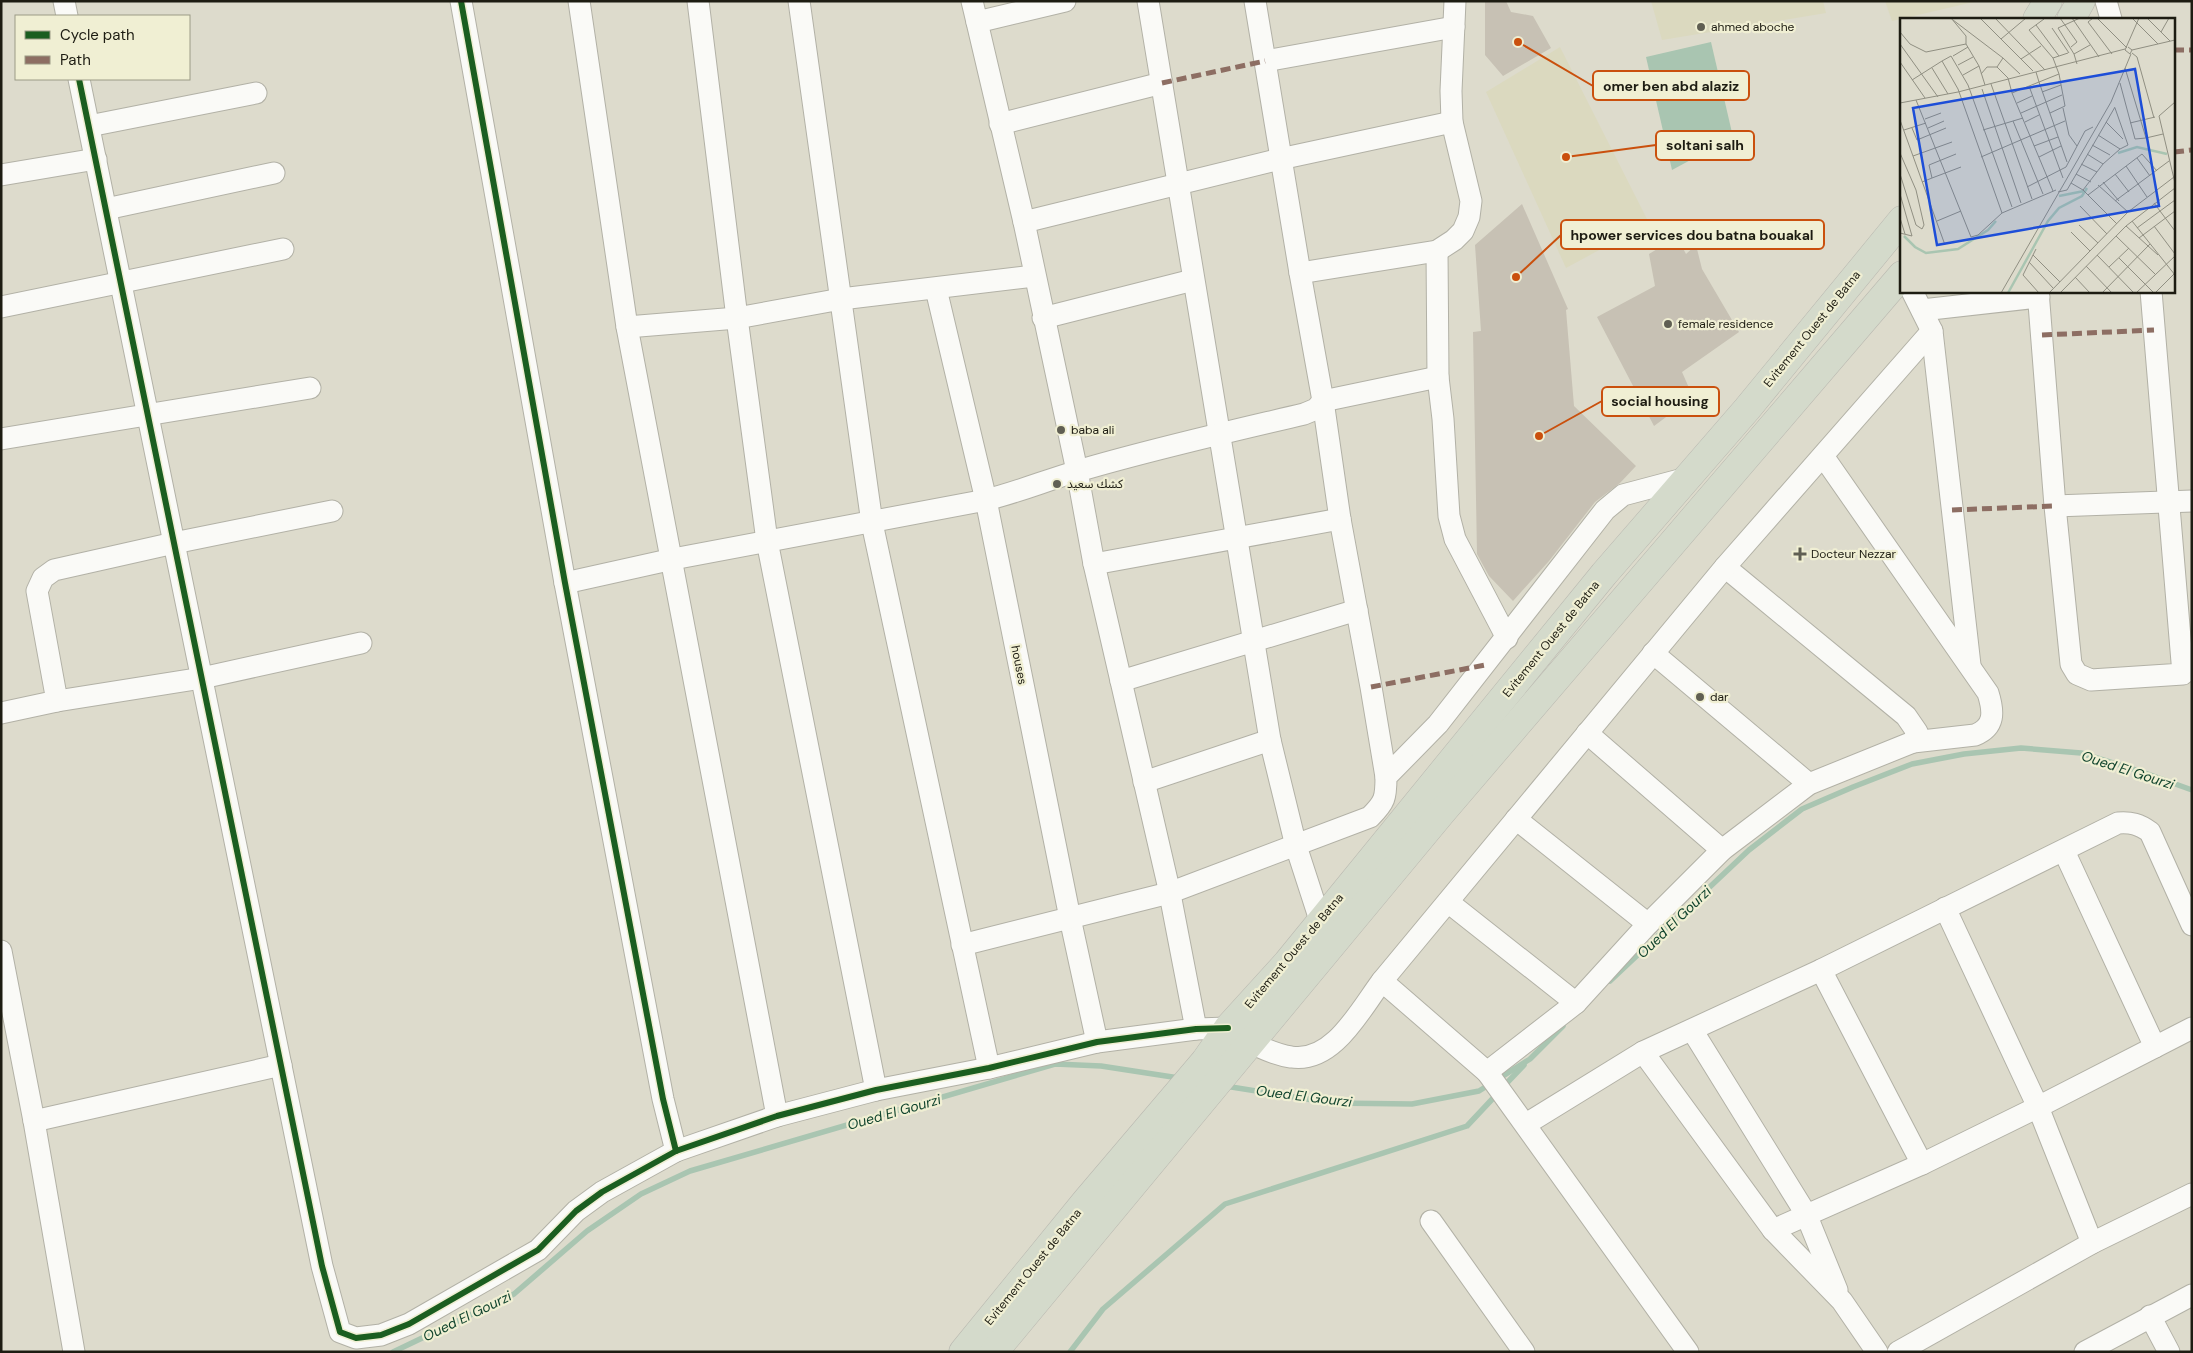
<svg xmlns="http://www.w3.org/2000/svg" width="2193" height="1353" viewBox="0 0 2193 1353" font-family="'DM Sans','Noto Sans Arabic',sans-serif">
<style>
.built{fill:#dbd9bf}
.water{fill:#a9c5b1}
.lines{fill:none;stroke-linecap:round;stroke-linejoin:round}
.stream{stroke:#a9c5b1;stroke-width:5.5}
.building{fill:#c7c1b4}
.street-casing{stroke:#b2b1a6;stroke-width:23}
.highway-casing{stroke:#b9b8b0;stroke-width:29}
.street{stroke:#fafaf7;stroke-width:21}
.highway{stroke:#d4dacb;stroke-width:28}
.quiet{stroke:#8d6e63;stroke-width:5;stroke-dasharray:10 5;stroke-linecap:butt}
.cycleway-casing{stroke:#f0efd3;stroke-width:9}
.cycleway{stroke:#1b5e20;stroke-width:6}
.poi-dot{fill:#605f53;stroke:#f0efd3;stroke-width:2}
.labels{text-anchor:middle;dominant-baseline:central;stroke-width:4.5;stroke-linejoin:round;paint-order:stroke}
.poi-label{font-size:12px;fill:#1d1c12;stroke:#f0efd3;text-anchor:start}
.street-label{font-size:12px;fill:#1d1c12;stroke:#f0efd3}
.water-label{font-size:14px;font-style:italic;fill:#10442d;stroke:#f0efd3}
.inset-river{fill:none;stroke:#a9c5b1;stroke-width:2.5}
.inset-road{fill:none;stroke:#908f82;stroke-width:1}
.view{fill:#1d4ed8;fill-opacity:0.15;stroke:#1d4ed8;stroke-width:2.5}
.inset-edge{fill:none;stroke:#1d1c12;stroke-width:2.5}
.leader{fill:none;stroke:#ca500d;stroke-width:2}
.callout-dot{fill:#ca500d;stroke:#f0efd3;stroke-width:2}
.callout{fill:#f0efd3;stroke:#ca500d;stroke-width:2}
.callout-label{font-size:14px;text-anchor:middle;font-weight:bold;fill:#1d1c12}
</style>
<rect width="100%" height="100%" fill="#dddbcc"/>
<g class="built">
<polygon points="1651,1 1823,1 1826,13 1662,40"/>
<polygon points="1885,1 1978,1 1892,21"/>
<polygon points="1560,47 1649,223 1566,268 1486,92"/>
</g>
<polygon class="water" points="1711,42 1733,137 1672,170 1646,57"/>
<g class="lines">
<g class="stream">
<polyline points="1610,981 1749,850 1802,809 1853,787 1912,764 1964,754 2021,748 2081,753 2142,772 2192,790"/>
<polyline points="1225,1086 1332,1103 1412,1104 1479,1091 1530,1059 1563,1026"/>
<polyline points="1503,1087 1524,1065"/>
<polyline points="393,1352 514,1294 587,1231 641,1194 690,1171 1055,1064 1101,1066 1179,1078"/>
<polyline points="1070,1352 1103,1309 1225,1204 1467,1126 1497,1094"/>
</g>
</g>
<g class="building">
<polygon points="1485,1 1506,1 1511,12 1533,16 1551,48 1503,76 1485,55"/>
<polygon points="1522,204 1568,309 1566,310 1574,406 1636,466 1620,483 1595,502 1549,561 1513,601 1489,576 1477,554 1473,332 1481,331 1475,245"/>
<polygon points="1677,237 1686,254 1696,245 1702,269 1739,332 1682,372 1693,397 1654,426 1597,317 1655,286 1649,254"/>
</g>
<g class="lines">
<defs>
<g id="street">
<polyline points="64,1 67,16"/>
<polyline points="461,1 565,583 663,1099 676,1151"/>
<polyline points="579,1 627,327 777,1116"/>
<polyline points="698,1 737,318 767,541 876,1090"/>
<polyline points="799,1 872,523 989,1068"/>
<polyline points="972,1 977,22 1065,1"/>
<polyline points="1148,1 1270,740 1296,846 1320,920"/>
<polyline points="1255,1 1300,273 1323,401 1340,519 1371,687 1386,777"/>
<polyline points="2106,1 2111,19"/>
<polyline points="977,22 1024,222 1077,471 1094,564 1169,889 1196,1029"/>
<polyline points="1265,61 1454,27"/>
<polyline points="79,79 322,1266 340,1332 356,1338 381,1335 409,1324 538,1250 576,1211 602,1192 676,1151 777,1116 876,1090 989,1068 1097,1042 1196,1029 1228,1028"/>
<polyline points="1000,124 1162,83"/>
<polyline points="89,126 256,93"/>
<polyline points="1,175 96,159"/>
<polyline points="106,209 274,173"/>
<polyline points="1024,222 1280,159 1452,122"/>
<polyline points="1437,251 1438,377 1443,419 1449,516 1455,539 1507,638"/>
<polyline points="1300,273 1437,251 1454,240 1463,231 1469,217 1471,201 1452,122 1451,91 1455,1"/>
<polyline points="936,289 986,500 1070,918 1097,1042"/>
<polyline points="1912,291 1932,331 1970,665"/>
<polyline points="2038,291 2055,506 2071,664 2077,674 2091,680 2183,674 2151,291"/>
<polyline points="1,307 283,249"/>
<polyline points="1922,310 2039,297"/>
<polyline points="1043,318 1193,280"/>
<polyline points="627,327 737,318 841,299 1034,276"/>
<polyline points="1,439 310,388"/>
<path d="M1823,456L1988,693C1994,712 1995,727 1975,735L1913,742"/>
<polyline points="2055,506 2192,501"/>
<polyline points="1094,564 1340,519"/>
<path d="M565,583L673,559L986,500C1018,492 1047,480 1078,471C1152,449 1228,432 1304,414L1316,409L1323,401L1438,377"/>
<polyline points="1653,653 1809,784"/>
<polyline points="1121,681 1357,610"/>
<polyline points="57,701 202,678 361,643"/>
<polyline points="1,713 57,701 37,591 43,578 54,570 174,543 332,511"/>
<polyline points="1587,733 1722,850"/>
<polyline points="1144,782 1270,740"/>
<polyline points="1516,819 1648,924"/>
<polyline points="2064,851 2155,1047"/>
<polyline points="1448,902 1576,1003"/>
<polyline points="1945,908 2038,1107 2092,1243"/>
<path d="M962,945L1169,893L1370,817C1385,802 1386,798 1386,777L1438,724L1605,510L1623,495L1687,478"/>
<polyline points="1,951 34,1121 74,1352"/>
<polyline points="1821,970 1922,1164"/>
<polyline points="1382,981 1487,1072 1576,1003 1648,924 1722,850 1809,784 1913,742 1917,732 1906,716 1725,567"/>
<polyline points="1692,1030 1806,1214 1837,1290"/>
<path d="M1251,1043C1264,1049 1277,1055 1291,1057C1333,1064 1360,1010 1382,981L1725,567L1932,331"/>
<polyline points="1643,1052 1773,1230 1842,1301 1877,1352"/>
<polyline points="1487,1072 1688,1352"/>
<polyline points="34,1121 281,1065"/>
<path d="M1526,1124L1643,1052L1821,970L2118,823C2131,822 2139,824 2150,832L2192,925"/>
<polyline points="1431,1221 1524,1352"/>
<polyline points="1773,1230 1922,1164 2038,1107 2192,1028"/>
<polyline points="2150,1316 2169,1352"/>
<polyline points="1898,1352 2092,1243 2192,1194"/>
<polyline points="2085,1352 2192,1295"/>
</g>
<g id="highway">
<polyline points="2037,19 2048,1"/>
<polyline points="2071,19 2081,1"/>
<polyline points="963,1352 1086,1201 1205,1061 1228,1028 1287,963 1604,574 1747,409 1902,220"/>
<polyline points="994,1352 1442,812 1902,275"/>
</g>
</defs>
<use href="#street" class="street-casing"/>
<use href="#highway" class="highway-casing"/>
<use href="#street" class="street"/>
<use href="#highway" class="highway"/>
<g class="quiet">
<polyline points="2174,50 2192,50"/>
<polyline points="1162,83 1265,61"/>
<polyline points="2174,152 2192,150"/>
<polyline points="2042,335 2154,330"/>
<polyline points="1952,510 2055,506"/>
<polyline points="1371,687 1485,665"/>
</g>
<defs>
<g id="cycleway">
<polyline points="461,1 565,583 663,1099 676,1151"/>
<polyline points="79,79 322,1266 340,1332 356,1338 381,1335 409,1324 538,1250 576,1211 602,1192 676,1151 777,1116 876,1090 989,1068 1097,1042 1196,1029 1228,1028"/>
</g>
</defs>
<use href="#cycleway" class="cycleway-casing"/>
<use href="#cycleway" class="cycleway"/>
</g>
<g class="poi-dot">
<circle cx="1701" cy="27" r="5"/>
<circle cx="1668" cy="324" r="5"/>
<circle cx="1061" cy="430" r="5"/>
<circle cx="1057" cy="484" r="5"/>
<path d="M1797.5 546.5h5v5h5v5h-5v5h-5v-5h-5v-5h5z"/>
<circle cx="1700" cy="697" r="5"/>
</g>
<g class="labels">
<g class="poi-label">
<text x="1711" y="27">ahmed aboche</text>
<text x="1678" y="324">female residence</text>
<text x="1071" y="430">baba ali</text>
<text x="1067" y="484">كشك سعيد</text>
<text x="1811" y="554">Docteur Nezzar</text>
<text x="1710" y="697">dar</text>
</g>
<g class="street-label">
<text transform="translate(1812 329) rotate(-51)">Evitement Ouest de Batna</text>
<text transform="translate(1551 639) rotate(-51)">Evitement Ouest de Batna</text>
<text transform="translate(1019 665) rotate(79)">houses</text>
<text transform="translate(1294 951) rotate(-50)">Evitement Ouest de Batna</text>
<text transform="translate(1033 1267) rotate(-51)">Evitement Ouest de Batna</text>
</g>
<g class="water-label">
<text transform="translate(2128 770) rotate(18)">Oued El Gourzi</text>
<text transform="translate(1674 922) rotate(-44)">Oued El Gourzi</text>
<text transform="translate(1304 1096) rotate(7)">Oued El Gourzi</text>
<text transform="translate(894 1112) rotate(-16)">Oued El Gourzi</text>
<text transform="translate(467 1316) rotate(-26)">Oued El Gourzi</text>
</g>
</g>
<g transform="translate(1900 18)">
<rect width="275" height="275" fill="#dddbcc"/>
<path class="inset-river" d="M218,135L237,129L267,136M159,178L184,173M4,218L15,229L26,235L58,231L88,212L96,203M108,275L148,203L159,190L182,178L187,170"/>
<path class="inset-road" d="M51,0L66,18V26M80,0L101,21M95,0L145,52M160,0L177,24L171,29M172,0L199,39M193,0L188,4L212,36M197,0L227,30M232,0L258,26M247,0L270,23M144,1L129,12L153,40M53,2L103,40M136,7L159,38M152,10L169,35M0,14L10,26L26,34L66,26L79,48L85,67M261,14L269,0M0,26L38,79M228,29L232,32L230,36L225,32L239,0M232,32L275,22M232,35L237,39L254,100M174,36L158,10L180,0M53,38L68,29M121,41L101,21L126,0M0,44L25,80M177,46L174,36L190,27M58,47L73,39M97,49L103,40L120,56M32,50L48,76M133,53L121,41L141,28M136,54L139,64L159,56L153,40L168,35M81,56L87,49H97L108,60L112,75L139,64L167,144M63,57L79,48M12,62L42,43M220,65L235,121L246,120L225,50M91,66L132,181M129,68L163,160M82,71L121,185M142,74L161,67M112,75L153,173M16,82L71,219L78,217L102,195L156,172M275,84L259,98L275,165M0,85L58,74L225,31M117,85L132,78M163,90L169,117L177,128M215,90L228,127L220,131M121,95L162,77M150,95L165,88L159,56M25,101L41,95M0,102L45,227M113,103L143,176M125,104L139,97M206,104L223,121M230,105L255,99M12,110L17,122L46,110M28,110L44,103M4,112L26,105M83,112L123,100M246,120L263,116M192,127L210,137M134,128L158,119M0,135L16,172L24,207L22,211L16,207L0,156M187,136L203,146M13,138L52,124M81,139L165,103M139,139L161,128M237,140L250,158M181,146L197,154M226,148L247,179M176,156L191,164M215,156L229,174M32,160L61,149M22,164L32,160L29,147L56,136M203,164L219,183M171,165L183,172L203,146L220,131L198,117M198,167L228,194M127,169L166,149L185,113L193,109M183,172L217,206M158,174L167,172L215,89M0,176L12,218L0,215M188,177L242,136L257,153M215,183L269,143M254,185L275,213M180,188L207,216M102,195L58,71L42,43L51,38L68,67L112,189M0,200L5,216M37,203L61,193M232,203L275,257M179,207L198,225M226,208L258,237M254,208L275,236M237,210L275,182M171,214L190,233M216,218L255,256M239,220L275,193M136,231L123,257L139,275M133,237L160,264M197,237L234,275M219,240L254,275M129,244L153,270M186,248L212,275M209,249L229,230M175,259L190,275M101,275L211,84L231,36M149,275L228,194L274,159M160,275L226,208L275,170M202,275L250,226M236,275L275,238M255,275L275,255"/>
<path class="view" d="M235,51L259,188L37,227L13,90Z"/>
<rect width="275" height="275" class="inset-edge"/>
</g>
<path class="leader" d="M1518 42L1593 86M1566 157L1656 145M1516 277L1561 235M1539 436L1602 401"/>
<g class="callout-dot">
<circle cx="1518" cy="42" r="5"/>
<circle cx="1566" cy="157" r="5"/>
<circle cx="1516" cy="277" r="5"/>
<circle cx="1539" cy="436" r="5"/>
</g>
<g class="callout">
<rect x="1593" y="71" width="156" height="29" rx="5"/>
<rect x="1656" y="131" width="98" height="29" rx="5"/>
<rect x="1561" y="220" width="263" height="29" rx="5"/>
<rect x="1602" y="387" width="117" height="29" rx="5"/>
</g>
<g class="callout-label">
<text x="1671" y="91">omer ben abd alaziz</text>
<text x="1705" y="150">soltani salh</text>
<text x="1692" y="240">hpower services dou batna bouakal</text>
<text x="1660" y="406">social housing</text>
</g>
<rect width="2193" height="1353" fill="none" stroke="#1d1c12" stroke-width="5"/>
<rect x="15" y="15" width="175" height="65" fill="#f0efd3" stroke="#9c9b86"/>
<rect x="25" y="31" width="25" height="8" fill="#1b5e20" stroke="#9c9b86"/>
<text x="60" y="40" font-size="15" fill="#1d1c12">Cycle path</text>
<rect x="25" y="56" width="25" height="8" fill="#8d6e63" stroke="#9c9b86"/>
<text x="60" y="65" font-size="15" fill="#1d1c12">Path</text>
</svg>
